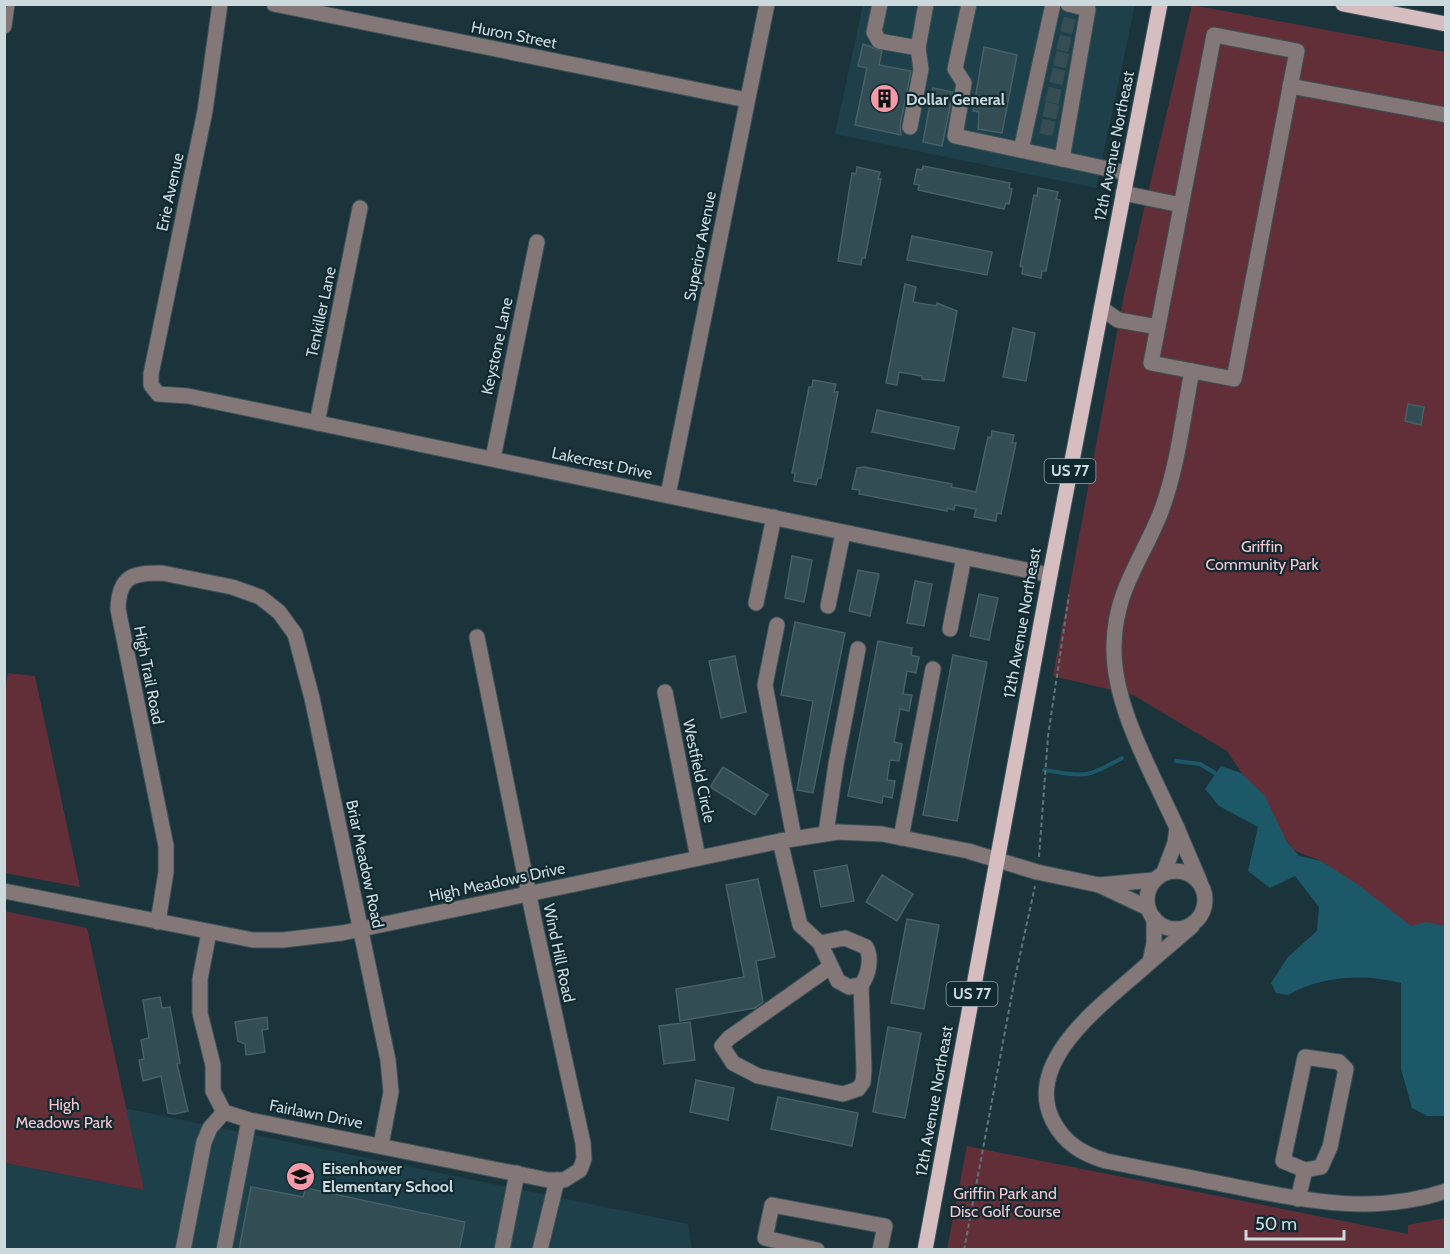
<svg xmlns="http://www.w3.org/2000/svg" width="1450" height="1254" viewBox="0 0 1450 1254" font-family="Cabin,sans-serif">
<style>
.built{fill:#1e404a}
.green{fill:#622f39}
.water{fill:#1c5867}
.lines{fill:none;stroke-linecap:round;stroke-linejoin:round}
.stream{stroke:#1c5867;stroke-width:4}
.building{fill:#334d54;stroke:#466068;stroke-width:1.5}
.minor-tunnel{stroke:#364d53;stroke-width:15;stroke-dasharray:15 8;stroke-linecap:butt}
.minor-casing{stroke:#3b5258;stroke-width:17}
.major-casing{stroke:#3b5258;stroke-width:17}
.path{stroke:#60757b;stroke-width:2;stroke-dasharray:4.5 3;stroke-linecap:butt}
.minor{stroke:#837778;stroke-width:15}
.major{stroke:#d5bdc0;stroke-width:15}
.labels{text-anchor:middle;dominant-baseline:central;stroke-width:4.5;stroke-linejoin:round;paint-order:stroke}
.shield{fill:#112a31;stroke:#94a5aa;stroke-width:1.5}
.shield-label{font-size:15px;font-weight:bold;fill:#ccdade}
.street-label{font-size:16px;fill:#ccdade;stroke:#112a31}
.poi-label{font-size:16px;font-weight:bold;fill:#ccdade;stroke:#112a31;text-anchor:start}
.park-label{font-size:16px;fill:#f6c6cd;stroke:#112a31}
</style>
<rect width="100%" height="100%" fill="#1b343b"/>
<g class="built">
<polygon points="863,5 1135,5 1096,188 835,134"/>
<polygon points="124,1108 688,1224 692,1249 5,1249 4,1163 144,1190"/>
</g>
<g class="green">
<polygon points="1192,5 1445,52 1445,929 1411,926 1321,861 1293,850 1227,751 1133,695 1053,676 1124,295"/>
<polygon points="8,673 35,676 80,887 5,873 4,697"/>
<polygon points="4,911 87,928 144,1190 5,1163"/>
<polygon points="967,1146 1408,1234 1408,1225 1445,1218 1445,1249 947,1249"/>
</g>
<path class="water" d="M1221,766L1241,773L1265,796L1287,842L1299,856L1321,861L1360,886L1411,926L1426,922L1445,926V1116H1427L1412,1108L1401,1069V983C1365,973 1320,976 1288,995L1276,993L1271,983L1288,957L1317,931L1319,907L1295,876L1270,888L1248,871L1258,827L1219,806L1205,789Z"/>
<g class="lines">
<g class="stream">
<polyline points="1176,761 1200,764 1220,776"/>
<path d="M1044,770C1085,776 1085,779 1122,758"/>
</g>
</g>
<g class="building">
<polygon points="863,44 882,51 879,65 911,71 900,125 901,135 855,125 867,68 858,66"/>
<polygon points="984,47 1017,55 1002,133 978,129 979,112 973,111"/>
<polygon points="933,88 953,92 942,146 923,142"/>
<polygon points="923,166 1010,183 1009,188 1012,189 1009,204 1006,203 1004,209 918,190 919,185 914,184 917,169 922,170"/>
<polygon points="857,167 880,172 878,179 881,179 865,258 862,258 861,265 838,261 852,173 856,174"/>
<polygon points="1038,188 1058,192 1056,199 1060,200 1046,271 1042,271 1041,278 1022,274 1023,267 1020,266 1034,195 1037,196"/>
<polygon points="912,236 992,252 987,275 907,260"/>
<polygon points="905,284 916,287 913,302 936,306 937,303 957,311 944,381 922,379 922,376 899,372 897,385 886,383"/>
<polygon points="1013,328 1035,333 1026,381 1003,377"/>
<polygon points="813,380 836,384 834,392 838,392 821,478 818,478 816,485 794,481 795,473 792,473 809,387 812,387"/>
<polygon points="1408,404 1424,407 1421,425 1405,421"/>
<polygon points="877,410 959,427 954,449 872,432"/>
<polygon points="992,431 1014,435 1012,443 1016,443 1001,514 997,513 996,521 974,517 976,509 955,505 954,510 947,508 947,511 859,494 860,490 852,489 857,468 864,467 952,484 951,487 976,492 988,437 991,438"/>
<polygon points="792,556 812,560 804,602 785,598"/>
<polygon points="858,570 879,574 870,616 849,611"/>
<polygon points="915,581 932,584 924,626 907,623"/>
<polygon points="979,594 998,598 989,640 970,636"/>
<polygon points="795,622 845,633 813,793 797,790 813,701 781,695"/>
<polygon points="878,641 912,648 911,655 919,657 916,673 907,671 903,694 912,695 909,711 900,709 894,742 902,744 899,761 890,760 887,780 895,781 892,798 883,796 882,803 848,796"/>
<polygon points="953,655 987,662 957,821 923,815"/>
<polygon points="735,656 746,712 721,718 709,661"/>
<polygon points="723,767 768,795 755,815 710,787"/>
<polygon points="847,865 854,901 821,907 814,871"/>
<polygon points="882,875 913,894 897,921 866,902"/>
<polygon points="758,879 775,957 756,961 763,1002 755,1008 680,1021 676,989 744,977 726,885"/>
<polygon points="907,919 939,925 924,1009 891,1003"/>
<polygon points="160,997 162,1008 170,1007 180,1063 177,1064 188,1111 175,1114 168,1113 161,1076 143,1081 139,1060 144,1059 141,1040 149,1038 143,1000"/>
<polygon points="267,1017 268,1029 262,1030 265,1052 246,1055 245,1044 238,1041 235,1022"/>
<polygon points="690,1022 695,1060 664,1064 659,1026"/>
<polygon points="888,1027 921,1033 905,1118 873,1112"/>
<polygon points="696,1080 734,1088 728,1120 690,1112"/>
<polygon points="778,1097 858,1113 852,1146 771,1129"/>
<polygon points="251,1187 303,1197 306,1188 465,1222 459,1250 239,1250"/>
</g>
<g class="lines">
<g class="minor-tunnel">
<polyline points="1062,24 1074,27"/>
<polyline points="1058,42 1070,45"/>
<polyline points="1055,58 1068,61"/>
<polyline points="1051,75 1064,78"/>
<polyline points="1047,94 1060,97"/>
<polyline points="1044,109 1058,112"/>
<polyline points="1041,126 1054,129"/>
</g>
<defs>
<g id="minor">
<polyline points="220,4 205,111 151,374 151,385 158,394 188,396 1050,575"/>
<polyline points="274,4 747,100"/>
<polyline points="880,4 874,32 879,41 918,48"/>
<polyline points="969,4 955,69 964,83 955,136 1062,159"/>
<polyline points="1068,4 1088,9 1062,159 1127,173"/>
<polyline points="4,26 7,4"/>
<polygon points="1214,35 1297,51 1234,379 1151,363"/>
<polyline points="1290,86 1446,115"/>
<polyline points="910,127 921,69 918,48 926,4"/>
<polyline points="1021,150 1053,4"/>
<polyline points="1123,193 1181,205"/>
<polyline points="1101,308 1118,320 1158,327"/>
<polyline points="317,423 360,208"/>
<polyline points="493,458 537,242"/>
<polyline points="668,495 767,4"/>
<polyline points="756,603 774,517"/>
<polyline points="828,606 843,533"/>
<polyline points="777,625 765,685 794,838"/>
<polyline points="950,629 964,557"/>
<polyline points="665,692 698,858"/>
<path d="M1177,828C1153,774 1112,705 1114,645C1115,589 1144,557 1162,509C1178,465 1183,416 1192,371"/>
<polyline points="826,833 836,764 858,649"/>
<polyline points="901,838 933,669"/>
<path d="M780,841L800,925L820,943L838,981L849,987L861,985C869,975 872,957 866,947L845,938L820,943"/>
<circle cx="1176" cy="900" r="29"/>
<polyline points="1164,872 1175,843 1177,828 1200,882"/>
<polyline points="4,891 253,940 283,940 342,933 780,841 838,832 882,834 968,851 1037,872 1099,885"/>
<polyline points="1148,908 1099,885 1154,880"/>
<polyline points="1154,918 1154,943 1150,962 1192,926"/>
<path d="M158,922L166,872V846L118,609C119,576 132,573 162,573L232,587L260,597L279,612L295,634L312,698L388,1060L391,1092L381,1145"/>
<polyline points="209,932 200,979 200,1013 213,1065 213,1091 224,1112 249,1120 548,1180 564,1180 580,1170 584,1159 583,1143 534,920 477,637"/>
<path d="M1150,962C1110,999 1021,1059 1053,1121C1065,1144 1083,1154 1106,1161C1150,1170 1194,1178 1237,1187C1308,1201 1375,1215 1446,1191"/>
<polyline points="830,967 729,1038 722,1046 733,1063 758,1076 843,1094 858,1089 863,1082 864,1070 861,985"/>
<polyline points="1298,1199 1305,1170 1321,1167 1330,1147 1346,1069 1339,1062 1305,1057 1283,1161 1305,1170"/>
<polyline points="183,1250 204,1142 210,1128 224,1112"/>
<polyline points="224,1250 249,1120"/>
<polyline points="502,1250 517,1173"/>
<polyline points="540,1250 557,1180"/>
<polyline points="817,1250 765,1238 772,1205 885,1226 880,1250"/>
</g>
<g id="major">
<polyline points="1343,4 1446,24"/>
<polyline points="925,1250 1050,575 1160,4"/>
</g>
</defs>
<use href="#minor" class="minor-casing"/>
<use href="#major" class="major-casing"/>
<g class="path">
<polyline points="1039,857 1048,736 1069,595"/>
<polyline points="964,1250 1015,978 1035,886"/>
</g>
<use href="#minor" class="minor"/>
<use href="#major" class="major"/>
</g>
<defs>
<symbol id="building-disc" viewBox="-11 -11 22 22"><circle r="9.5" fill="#f39aa9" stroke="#112a31"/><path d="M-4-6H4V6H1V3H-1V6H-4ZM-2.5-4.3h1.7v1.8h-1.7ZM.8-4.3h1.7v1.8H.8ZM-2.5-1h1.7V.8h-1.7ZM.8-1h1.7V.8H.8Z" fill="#111"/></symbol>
<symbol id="school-disc" viewBox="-11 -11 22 22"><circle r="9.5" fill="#f39aa9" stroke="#112a31"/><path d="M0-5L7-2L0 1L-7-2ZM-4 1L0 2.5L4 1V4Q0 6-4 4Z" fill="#111"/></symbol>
</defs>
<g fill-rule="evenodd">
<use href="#building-disc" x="868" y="82" width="33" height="33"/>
<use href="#school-disc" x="284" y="1160" width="33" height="33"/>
</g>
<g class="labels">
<g class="shield">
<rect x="1044.5" y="459" width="51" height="24" rx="4.5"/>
<rect x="946.5" y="982" width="51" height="24" rx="4.5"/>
</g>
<g class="shield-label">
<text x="1070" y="471">US 77</text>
<text x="972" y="994">US 77</text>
</g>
<g class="street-label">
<text transform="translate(514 35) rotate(11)">Huron Street</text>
<text transform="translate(1114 146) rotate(-79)">12th Avenue Northeast</text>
<text transform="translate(170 192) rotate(-78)">Erie Avenue</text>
<text transform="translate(700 246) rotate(-79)">Superior Avenue</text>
<text transform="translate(321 312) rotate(-78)">Tenkiller Lane</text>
<text transform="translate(497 346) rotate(-78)">Keystone Lane</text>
<text transform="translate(602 463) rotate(12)">Lakecrest Drive</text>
<text transform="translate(1022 623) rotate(-80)">12th Avenue Northeast</text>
<text transform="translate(149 675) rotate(79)">High Trail Road</text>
<text transform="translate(699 771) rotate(78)">Westfield Circle</text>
<text transform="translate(365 864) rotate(78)">Briar Meadow Road</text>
<text transform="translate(497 882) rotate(-12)">High Meadows Drive</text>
<text transform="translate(559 953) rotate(78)">Wind Hill Road</text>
<text transform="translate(934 1101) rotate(-80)">12th Avenue Northeast</text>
<text transform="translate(316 1114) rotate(11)">Fairlawn Drive</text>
</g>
<g class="poi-label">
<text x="906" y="99">Dollar General</text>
<text x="322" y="1168">Eisenhower<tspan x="322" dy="18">Elementary School</tspan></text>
</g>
<g class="park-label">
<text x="1262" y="546">Griffin<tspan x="1262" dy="18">Community Park</tspan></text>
<text x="64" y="1104">High<tspan x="64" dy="18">Meadows Park</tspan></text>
<text x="1005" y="1193">Griffin Park and<tspan x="1005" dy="18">Disc Golf Course</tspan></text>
</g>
</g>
<rect width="1450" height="1254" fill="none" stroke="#ccdade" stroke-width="12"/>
<path d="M1246 1230v9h98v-9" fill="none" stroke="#ccdade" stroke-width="3"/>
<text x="1255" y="1230" font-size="18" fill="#ccdade" stroke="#112a31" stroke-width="4.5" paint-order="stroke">50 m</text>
</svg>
